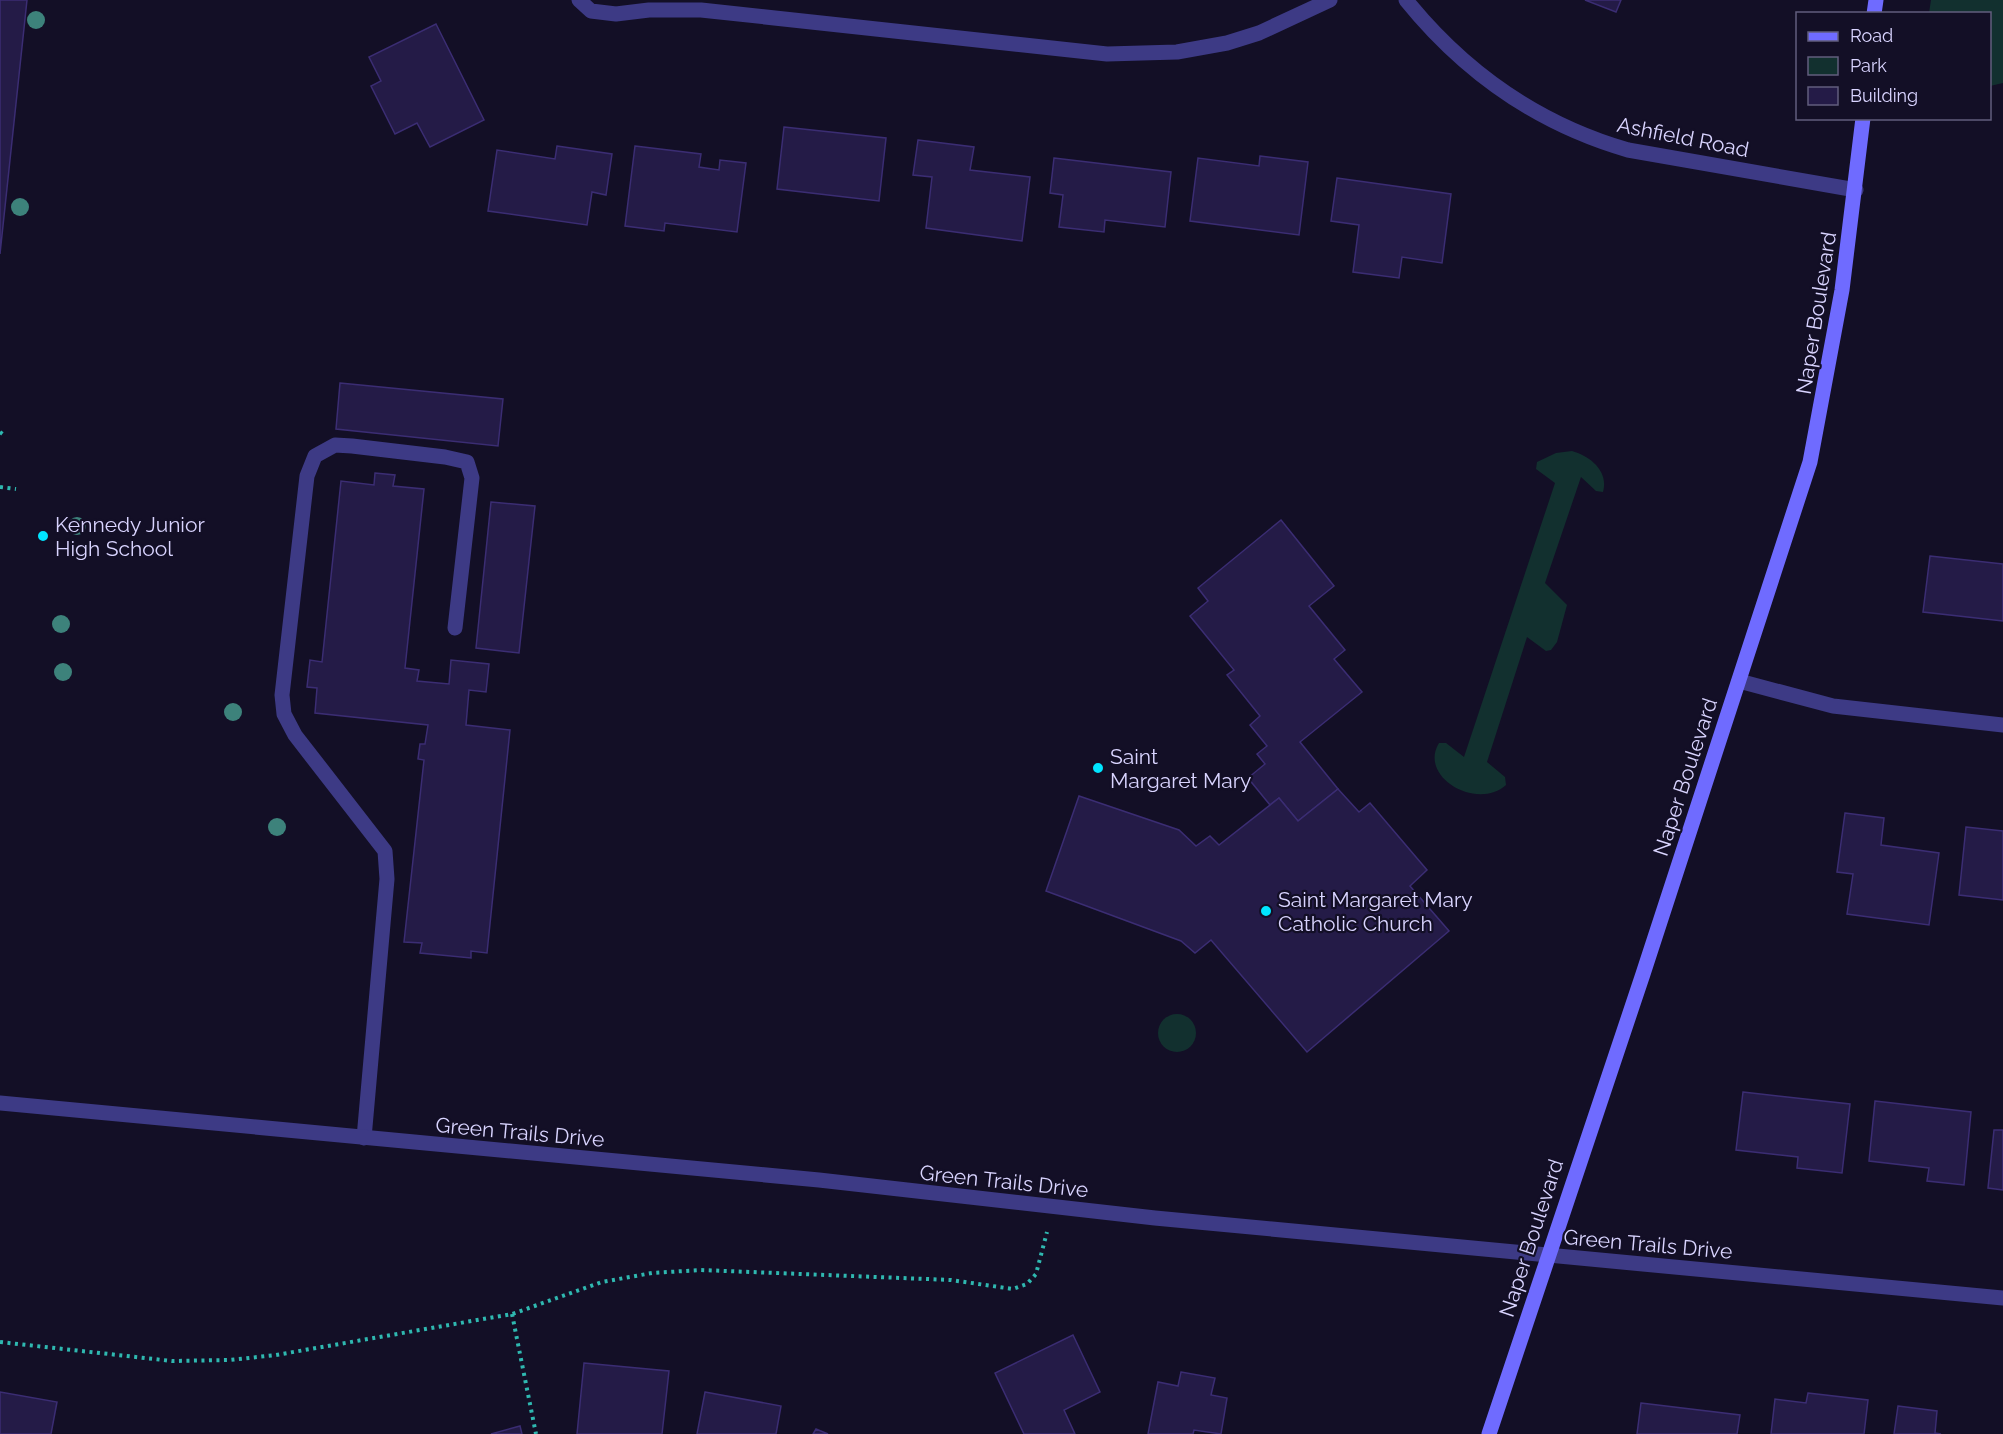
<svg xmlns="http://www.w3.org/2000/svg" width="2003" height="1434" viewBox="0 0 2003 1434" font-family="Raleway,sans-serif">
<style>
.green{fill:#12302f}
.building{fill:#241b47;stroke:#3b2d73;stroke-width:1.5}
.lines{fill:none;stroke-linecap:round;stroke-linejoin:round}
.path{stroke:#2fb8b0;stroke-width:4;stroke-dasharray:3 4.5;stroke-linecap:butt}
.lane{stroke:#3d3a85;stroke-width:15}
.street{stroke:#3d3a85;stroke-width:15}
.secondary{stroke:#6f6bff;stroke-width:15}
.tree{fill:#3d827b}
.poi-dot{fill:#00e5ff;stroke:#130f26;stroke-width:2}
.labels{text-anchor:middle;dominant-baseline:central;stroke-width:4.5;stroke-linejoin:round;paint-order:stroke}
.street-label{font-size:21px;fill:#d9d4ff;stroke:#130f26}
.poi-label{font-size:21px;fill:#d9d4ff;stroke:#130f26;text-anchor:start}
</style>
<rect width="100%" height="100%" fill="#130f26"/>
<g class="green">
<polygon points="1931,0 2003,0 2003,83 1990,86 1990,14 1929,13"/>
<path d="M1572,451C1590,456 1609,471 1603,492L1596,491L1581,477L1545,583L1567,605L1557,642L1551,650L1546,651L1527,637L1487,762L1505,777L1506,785C1477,811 1418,777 1439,743H1446L1464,757L1555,483L1536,469L1537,462L1556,453Z"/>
<circle cx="1177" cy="1033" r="19"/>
</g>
<g class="building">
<polygon points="0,0 27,0 0,254"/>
<polygon points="1585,0 1621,0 1616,12"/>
<polygon points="436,24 484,120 430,147 417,123 395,134 371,86 381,81 369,57"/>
<polygon points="784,127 886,138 879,201 777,189"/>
<polygon points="918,140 974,147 970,170 1030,177 1022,241 926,228 932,177 913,175"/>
<polygon points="557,146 612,154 606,195 592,192 587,225 488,211 497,150 555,159"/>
<polygon points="635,146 701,154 699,167 719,170 720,160 746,163 737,232 665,223 664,231 625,226"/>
<polygon points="1260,156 1308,162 1299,235 1190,221 1198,158 1259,166"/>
<polygon points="1054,158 1171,172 1165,227 1105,220 1104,232 1059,227 1063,195 1050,193"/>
<polygon points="1337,178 1451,194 1442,263 1402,257 1399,278 1353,272 1359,225 1331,221"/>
<polygon points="340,383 503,399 498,446 336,429"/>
<polygon points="375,473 395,475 393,486 424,489 405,668 419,670 417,681 449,684 451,660 489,664 486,692 469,690 466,725 510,730 487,953 471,951 471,958 420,953 422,943 404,942 424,760 418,759 420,744 425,744 428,725 315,713 317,688 307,687 310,660 322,662 341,481 374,485"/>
<polygon points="491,502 535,506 519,653 476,648"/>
<polygon points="1281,520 1334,586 1309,606 1345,650 1334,659 1362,692 1300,742 1338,789 1298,821 1279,798 1270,805 1248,778 1265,764 1257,754 1267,746 1250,725 1260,716 1227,675 1234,670 1190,616 1208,601 1198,588"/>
<polygon points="1930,556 2003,564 2003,621 1923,612"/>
<polygon points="1338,789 1359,812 1370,803 1427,870 1410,886 1449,931 1307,1052 1211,940 1195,953 1181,941 1046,891 1079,796 1179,830 1196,846 1210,836 1219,845 1279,798 1298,821"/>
<polygon points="1845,813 1884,818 1881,845 1939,853 1929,925 1847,914 1853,874 1837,872"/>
<polygon points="1966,827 2003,831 2003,900 1959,895"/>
<polygon points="1743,1092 1850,1104 1842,1173 1797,1168 1798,1157 1736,1150"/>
<polygon points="1875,1101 1971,1112 1964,1185 1927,1181 1929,1168 1869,1161"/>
<polygon points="1994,1130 2003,1130 2003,1190 1988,1188"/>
<polygon points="1073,1335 1100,1392 1064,1410 1075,1434 1024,1434 995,1373"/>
<polygon points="584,1363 669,1371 662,1434 577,1434"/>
<polygon points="1181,1372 1215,1378 1211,1395 1227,1398 1221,1434 1194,1430 1193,1434 1148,1434 1158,1382 1178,1386"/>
<polygon points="0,1392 57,1402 51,1434 0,1434"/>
<polygon points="705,1392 781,1406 776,1434 697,1434"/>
<polygon points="1808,1393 1868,1400 1864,1434 1771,1434 1775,1399 1806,1403"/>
<polygon points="1641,1403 1740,1415 1737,1434 1637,1434"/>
<polygon points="1898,1406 1937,1411 1935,1433 1941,1434 1894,1434"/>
<polygon points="520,1426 522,1434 491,1434"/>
<polygon points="816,1429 828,1434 813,1434"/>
</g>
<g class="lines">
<g class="path">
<polyline points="0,432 4,435"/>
<polyline points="0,487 16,489"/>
<polyline points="512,1314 536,1434"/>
<polyline points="0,1342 172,1361 230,1360 276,1355 512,1314 602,1282 652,1273 701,1270 951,1280 1013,1289 1027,1284 1036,1274 1047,1232"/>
</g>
<polyline class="lane" points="364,1138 387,879 385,851 295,735 284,714 282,695 307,476 315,456 335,445 352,446 445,457 467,462 472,478 455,628"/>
<g class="street">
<polyline points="579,0 591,11 616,14 649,10 701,10 1107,54 1177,52 1227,43 1259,33 1330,0"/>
<path d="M1406,0C1465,73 1538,124 1628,150L1856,190"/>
<polyline points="1739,681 1833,706 2003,725"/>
<polyline points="0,1103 819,1180 1155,1218 2003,1298"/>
</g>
<g class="secondary">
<polyline points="1874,14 1876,0"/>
<polyline points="1489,1434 1643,974 1810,462 1842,290 1863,118"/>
</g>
</g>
<g class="tree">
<circle cx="36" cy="20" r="9"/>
<circle cx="20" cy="207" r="9"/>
<circle cx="77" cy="526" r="9"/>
<circle cx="61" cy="624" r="9"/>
<circle cx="63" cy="672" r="9"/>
<circle cx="233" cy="712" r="9"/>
<circle cx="277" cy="827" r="9"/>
</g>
<g class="poi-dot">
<circle cx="43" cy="536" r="6"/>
<circle cx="1098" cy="768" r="6"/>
<circle cx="1266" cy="911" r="6"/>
</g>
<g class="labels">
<g class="street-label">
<text transform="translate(1683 137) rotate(11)">Ashfield Road</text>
<text transform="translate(1816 313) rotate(-81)">Naper Boulevard</text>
<text transform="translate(1685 777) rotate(-72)">Naper Boulevard</text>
<text transform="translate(520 1132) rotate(5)">Green Trails Drive</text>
<text transform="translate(1004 1181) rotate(6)">Green Trails Drive</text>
<text transform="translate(1531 1238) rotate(-72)">Naper Boulevard</text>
<text transform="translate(1648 1244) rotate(5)">Green Trails Drive</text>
</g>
<g class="poi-label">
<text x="55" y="524">Kennedy Junior<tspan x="55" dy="24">High School</tspan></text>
<text x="1110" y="756">Saint<tspan x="1110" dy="24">Margaret Mary</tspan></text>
<text x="1278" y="899">Saint Margaret Mary<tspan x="1278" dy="24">Catholic Church</tspan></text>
</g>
</g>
<rect x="1796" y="12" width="195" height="108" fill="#130f26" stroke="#625e7d" stroke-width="1.5"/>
<rect x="1808" y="32" width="30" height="9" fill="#6f6bff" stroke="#625e7d" stroke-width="1.5"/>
<text x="1850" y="42" font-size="18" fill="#d9d4ff">Road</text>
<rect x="1808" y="57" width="30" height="18" fill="#12302f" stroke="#625e7d" stroke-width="1.5"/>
<text x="1850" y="72" font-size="18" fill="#d9d4ff">Park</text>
<rect x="1808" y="87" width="30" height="18" fill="#241b47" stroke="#625e7d" stroke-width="1.5"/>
<text x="1850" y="102" font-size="18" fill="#d9d4ff">Building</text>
</svg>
